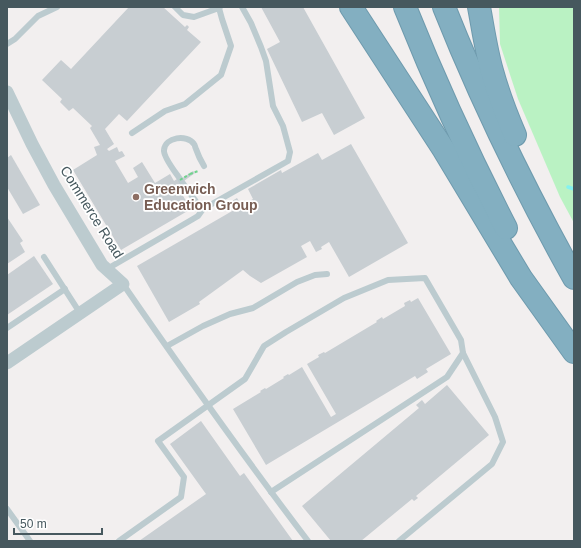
<svg xmlns="http://www.w3.org/2000/svg" width="581" height="548" viewBox="0 0 581 548" font-family="Helvetica,sans-serif">
<style>
.green{fill:#baf2c3}
.lines{fill:none;stroke-linecap:round;stroke-linejoin:round}
.stream{stroke:#84f2f1;stroke-width:3.5}
.building{fill:#c8ced2}
.highway-casing{stroke:#6e9aad;stroke-width:24}
.path{stroke:#70d38c;stroke-width:2;stroke-dasharray:3 2;stroke-linecap:butt}
.lane{stroke:#bccbcf;stroke-width:6}
.street{stroke:#bccbcf;stroke-width:13}
.highway{stroke:#83afc1;stroke-width:22}
.path-bridge{stroke:#70d38c;stroke-width:2;stroke-dasharray:3 2;stroke-linecap:butt}
.education-dot{fill:#8d6e63;stroke:#fff;stroke-width:1.5}
.labels{text-anchor:middle;dominant-baseline:central;stroke-width:3.5;stroke-linejoin:round;paint-order:stroke}
.education-label{font-size:14px;font-weight:bold;fill:#785e54;stroke:#fff;text-anchor:start}
.street-label{font-size:14px;fill:#46585e;stroke:#fff}
</style>
<rect width="100%" height="100%" fill="#f2efef"/>
<polygon class="green" points="499,7 574,7 574,223 560,197 518,99 500,44"/>
<g class="lines">
<polyline class="stream" points="568,187 574,189"/>
</g>
<g class="building">
<polygon points="129,7 163,7 185,27 187,25 189,27 187,30 201,42 127,121 119,114 105,129 114,144 107,149 109,151 117,147 119,152 122,151 125,156 115,161 128,183 138,177 133,168 142,162 155,183 170,174 174,181 177,179 178,181 193,171 195,173 177,186 191,209 121,250 73,170 97,155 94,147 100,145 90,128 92,126 73,108 69,111 60,102 62,99 42,80 61,60 71,69"/>
<polygon points="261,7 303,7 365,118 334,135 322,113 302,122 267,49 280,42"/>
<polygon points="351,144 408,243 349,277 329,242 321,247 322,249 316,252 310,241 301,246 307,257 261,283 250,276 243,270 199,302 200,304 169,322 137,266 253,199 248,189 281,170 282,173 318,153 322,160"/>
<polygon points="11,155 40,205 23,214 7,187 7,158"/>
<polygon points="237,198 240,203 227,210 224,206"/>
<polygon points="7,217 23,241 20,243 25,252 7,264"/>
<polygon points="34,256 53,284 7,315 7,275"/>
<polygon points="418,298 451,354 426,369 428,372 417,379 415,376 266,465 233,409 261,392 260,391 265,388 266,389 284,378 283,377 288,374 289,375 302,367 331,417 336,414 307,364 319,357 318,355 324,352 325,353 377,322 376,321 382,317 383,319 405,306 404,303 410,300 411,302"/>
<polygon points="447,385 489,435 416,496 418,498 414,501 412,499 361,541 331,541 302,506 419,408 416,405 422,400 425,404"/>
<polygon points="201,421 240,476 244,473 293,541 139,541 206,494 170,444"/>
</g>
<g class="lines">
<defs>
<g id="highway">
<polyline points="351,7 444,150 521,278 574,352"/>
<path d="M405,7C435,82 469,156 506,228"/>
<path d="M444,7C481,100 525,190 574,278"/>
<path d="M479,7C483,28 486,50 492,71C498,93 506,114 515,135"/>
</g>
</defs>
<use href="#highway" class="highway-casing"/>
<polyline class="path" points="190,174 198,171"/>
<g class="lane">
<polyline points="175,7 183,15 194,17 219,8"/>
<polyline points="7,44 15,39 38,16 57,7"/>
<polyline points="132,133 165,111 185,104 221,75 231,46 222,19 219,8 220,7"/>
<path d="M180,179C176,173 163,157 164,150C165,137 187,134 194,144C195,145 195,147 196,149C198,155 201,161 204,166"/>
<polyline points="182,182 197,203 203,209"/>
<polyline points="44,257 80,313"/>
<polyline points="107,269 193,219 198,216 203,209 288,161 290,152 283,126 273,106 266,61 261,47 251,23 242,7"/>
<path d="M123,284C183,371 244,457 308,541"/>
<polyline points="7,328 65,289"/>
<polyline points="167,346 203,326 230,314 253,308 297,282 315,275 327,274"/>
<polyline points="7,509 30,541"/>
<polyline points="119,541 181,497 184,477 158,441 245,379 264,346 286,332 344,298 388,280 425,278 461,340 463,353 447,377 271,492"/>
<polyline points="399,541 492,464 503,442 495,417 463,353"/>
</g>
<polyline class="street" points="7,92 32,144 54,185 102,265 123,284 7,363"/>
<use href="#highway" class="highway"/>
<polyline class="path-bridge" points="180,180 190,174"/>
</g>
<circle class="education-dot" cx="136" cy="197" r="4"/>
<g class="labels">
<g class="education-label">
<text x="144" y="189">Greenwich<tspan x="144" dy="16">Education Group</tspan></text>
</g>
<g class="street-label">
<text transform="translate(92 212) rotate(58)">Commerce Road</text>
</g>
</g>
<rect width="581" height="548" fill="none" stroke="#46585e" stroke-width="16"/>
<path d="M14 528v6h88v-6" fill="none" stroke="#46585e" stroke-width="2"/>
<text x="20" y="528" font-size="12" fill="#46585e" stroke="#ffffff" stroke-width="3" paint-order="stroke">50 m</text>
</svg>
